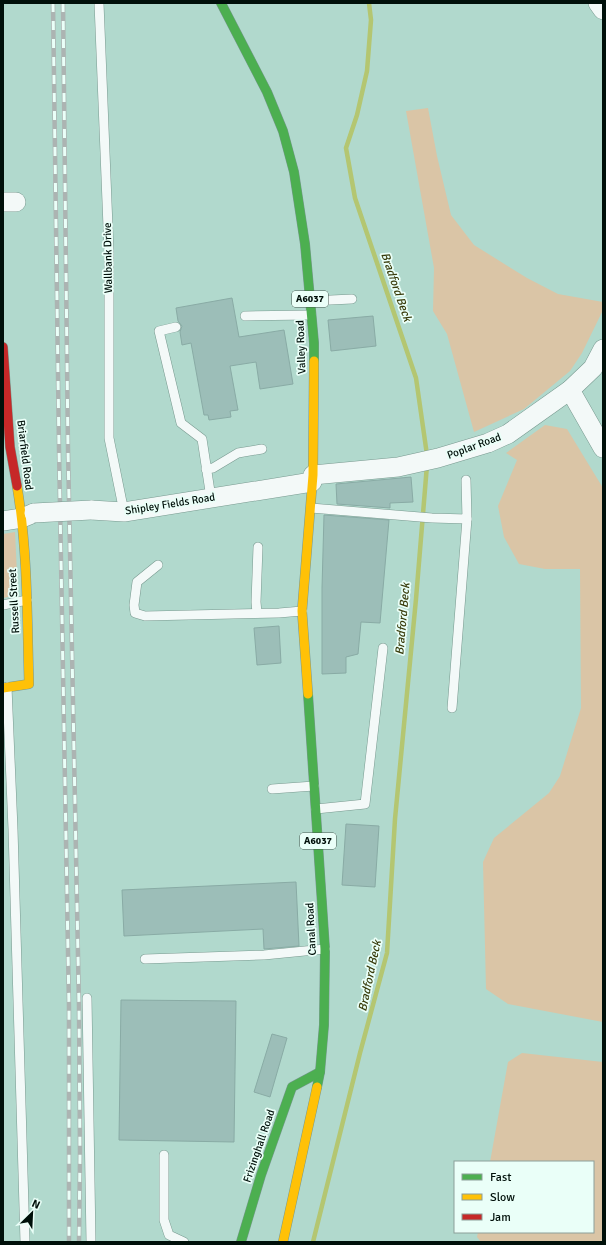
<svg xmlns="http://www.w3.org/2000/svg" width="606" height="1245" viewBox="0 0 606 1245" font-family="Signika,sans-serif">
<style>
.green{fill:#dac5a6}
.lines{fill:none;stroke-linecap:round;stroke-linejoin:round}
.stream{stroke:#b4c671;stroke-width:4.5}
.building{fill:#9cbeb8;stroke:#89aba5}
.lane-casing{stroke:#78998f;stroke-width:10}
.street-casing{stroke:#78998f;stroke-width:20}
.fast-casing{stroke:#78998f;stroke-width:10}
.slow-casing{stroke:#78998f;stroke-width:10}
.jam-casing{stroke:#78998f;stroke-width:10}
.lane{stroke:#f3f9f8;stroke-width:9}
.street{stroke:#f3f9f8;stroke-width:19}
.fast{stroke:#4caf50;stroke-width:9}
.slow{stroke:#ffc107;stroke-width:9}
.jam{stroke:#c62828;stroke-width:9}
.rail-casing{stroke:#acb4b2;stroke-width:4.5}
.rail{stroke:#eafff8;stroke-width:3;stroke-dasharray:9;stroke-linecap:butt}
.street-bridge-casing{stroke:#78998f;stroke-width:20;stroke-linecap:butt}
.street-bridge{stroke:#f3f9f8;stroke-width:19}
.labels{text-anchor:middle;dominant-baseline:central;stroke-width:3.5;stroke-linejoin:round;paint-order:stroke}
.shield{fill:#eafff8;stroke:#465851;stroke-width:1}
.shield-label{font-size:10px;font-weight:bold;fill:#00100a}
.street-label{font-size:11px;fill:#00100a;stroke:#eafff8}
.water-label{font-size:12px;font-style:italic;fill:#383b0a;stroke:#eafff8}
</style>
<rect width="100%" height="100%" fill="#b1d9cd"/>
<g class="green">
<polygon points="428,108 437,156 451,215 474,245 527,278 558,294 603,302 603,310 582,353 570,371 524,409 474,432 447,334 433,311 434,268 406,111"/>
<polygon points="545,425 567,429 603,488 603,1022 508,1004 486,989 483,862 494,838 549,793 560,776 581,708 580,569 545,569 519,564 504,537 498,506 517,460 506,453"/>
<polygon points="15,532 18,595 3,598 3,534"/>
<polygon points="522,1053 603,1062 603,1242 481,1242 477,1237 478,1232 593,1232 593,1162 490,1162 508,1062"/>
</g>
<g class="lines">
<g class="stream">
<polyline points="369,3 371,20 367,71 357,115 346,148 355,198 416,378 427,455"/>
<polyline points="313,1242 360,1053 387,953 395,819 416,599 427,465"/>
</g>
</g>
<g class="building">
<polygon points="232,298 239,337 284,330 293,384 260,389 256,362 230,366 238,410 230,411 231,417 209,420 208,415 204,415 191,343 182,345 180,332 182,326 178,321 176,308"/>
<polygon points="373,316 376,346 331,351 328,320"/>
<polygon points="411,477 413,502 390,503 390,508 337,504 336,484"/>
<polygon points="324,515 389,520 380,623 361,622 358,654 346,657 346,673 322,674 322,588"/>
<polygon points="279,626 281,663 257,665 254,628"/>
<polygon points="346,824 379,826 375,887 342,885"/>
<polygon points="296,882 299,946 264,949 263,929 124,936 122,890"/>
<polygon points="121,1000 236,1001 234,1142 119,1140"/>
<polygon points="272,1034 287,1038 270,1097 254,1092"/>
</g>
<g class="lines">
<defs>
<g id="lane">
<polyline points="99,3 109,252 109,438 124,512"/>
<polyline points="310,301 352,299"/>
<polyline points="245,316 311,315"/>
<polyline points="176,327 159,331 181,423 202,439 211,498"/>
<polyline points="206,469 213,468 238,453 262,449"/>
<polyline points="311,508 432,518 467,519 466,480"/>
<polyline points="158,565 137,582 134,605 135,613 145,616 279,613 302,611"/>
<polyline points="3,605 27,600"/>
<polyline points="257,613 256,602 258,547"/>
<polyline points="7,687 13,829 25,1242"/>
<polyline points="452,708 467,519"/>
<polyline points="272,789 314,786"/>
<polyline points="316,809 365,804 383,648"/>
<polyline points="145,959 264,955 325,949"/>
<polyline points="87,998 91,1242"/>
<polyline points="164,1155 164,1220 169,1235 184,1242"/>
</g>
<g id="street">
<polyline points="598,3 603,10"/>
<polyline points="3,202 16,202"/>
<polyline points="570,390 603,448"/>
<polyline points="313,475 398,467 438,458 488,443 508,434 570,390 593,368 603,349"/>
<polyline points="91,510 124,512 312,482"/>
<polyline points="3,521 22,518 34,513"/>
</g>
<g id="fast">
<polyline points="221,3 267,92 283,131 294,172 305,244 314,343 314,361"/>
<polyline points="308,694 325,949 324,1025 320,1072 317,1087"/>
<polyline points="241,1242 261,1175 292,1087 320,1072"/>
</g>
<g id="slow">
<path d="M3,688L29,684C27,618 28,552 17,486"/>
<polyline points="308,694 302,611 313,475 314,361"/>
<polyline points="283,1242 317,1087"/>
</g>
<polyline id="jam" points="3,347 10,447 17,486"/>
</defs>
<use href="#lane" class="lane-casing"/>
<use href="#street" class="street-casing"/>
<use href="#fast" class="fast-casing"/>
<use href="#slow" class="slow-casing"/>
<use href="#jam" class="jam-casing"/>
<use href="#lane" class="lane"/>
<use href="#street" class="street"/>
<use href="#fast" class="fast"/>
<use href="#slow" class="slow"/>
<use href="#jam" class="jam"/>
<defs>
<g id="rail">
<polyline points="53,3 59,449 69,1007 69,1242"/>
<polyline points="63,3 68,449 79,1006 80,1156 79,1242"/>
</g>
</defs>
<use href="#rail" class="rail-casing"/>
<use href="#rail" class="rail"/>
<defs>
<polyline id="street-bridge" points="34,513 91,510"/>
</defs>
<use href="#street-bridge" class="street-bridge-casing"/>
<use href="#street-bridge" class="street-bridge"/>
</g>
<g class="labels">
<g class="shield">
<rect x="292" y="291" width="36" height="16" rx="3"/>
<rect x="300" y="833" width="36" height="16" rx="3"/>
</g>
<g class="shield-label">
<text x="310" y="299">A6037</text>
<text x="318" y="841">A6037</text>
</g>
<g class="street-label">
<text transform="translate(108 258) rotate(-91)">Wallbank Drive</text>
<text transform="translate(301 347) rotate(-92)">Valley Road</text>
<text transform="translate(474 446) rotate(-20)">Poplar Road</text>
<text transform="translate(25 455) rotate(83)">Briarfield Road</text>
<text transform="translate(170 504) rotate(-9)">Shipley Fields Road</text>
<text transform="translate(14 601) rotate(-93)">Russell Street</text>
<text transform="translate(311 929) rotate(-93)">Canal Road</text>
<text transform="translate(259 1146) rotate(-71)">Frizinghall Road</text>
</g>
<g class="water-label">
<text transform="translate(396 287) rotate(71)">Bradford Beck</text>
<text transform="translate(403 619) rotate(-85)">Bradford Beck</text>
<text transform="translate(370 976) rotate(-78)">Bradford Beck</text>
</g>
</g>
<rect width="606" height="1245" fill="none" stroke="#00100a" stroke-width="8"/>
<rect x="454" y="1161" width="140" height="72" fill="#eafff8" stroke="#8c9f99"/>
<rect x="462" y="1174" width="20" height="6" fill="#4caf50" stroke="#8c9f99"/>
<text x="490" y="1181" font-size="12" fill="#00100a">Fast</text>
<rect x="462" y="1194" width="20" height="6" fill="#ffc107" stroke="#8c9f99"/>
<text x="490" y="1201" font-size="12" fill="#00100a">Slow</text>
<rect x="462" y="1214" width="20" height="6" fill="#c62828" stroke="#8c9f99"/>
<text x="490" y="1221" font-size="12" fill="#00100a">Jam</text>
<g transform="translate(32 1213) rotate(24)" stroke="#eafff8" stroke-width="3" paint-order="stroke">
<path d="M0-3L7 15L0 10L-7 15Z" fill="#00100a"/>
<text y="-6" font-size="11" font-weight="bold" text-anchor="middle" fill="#00100a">N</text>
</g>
</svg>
